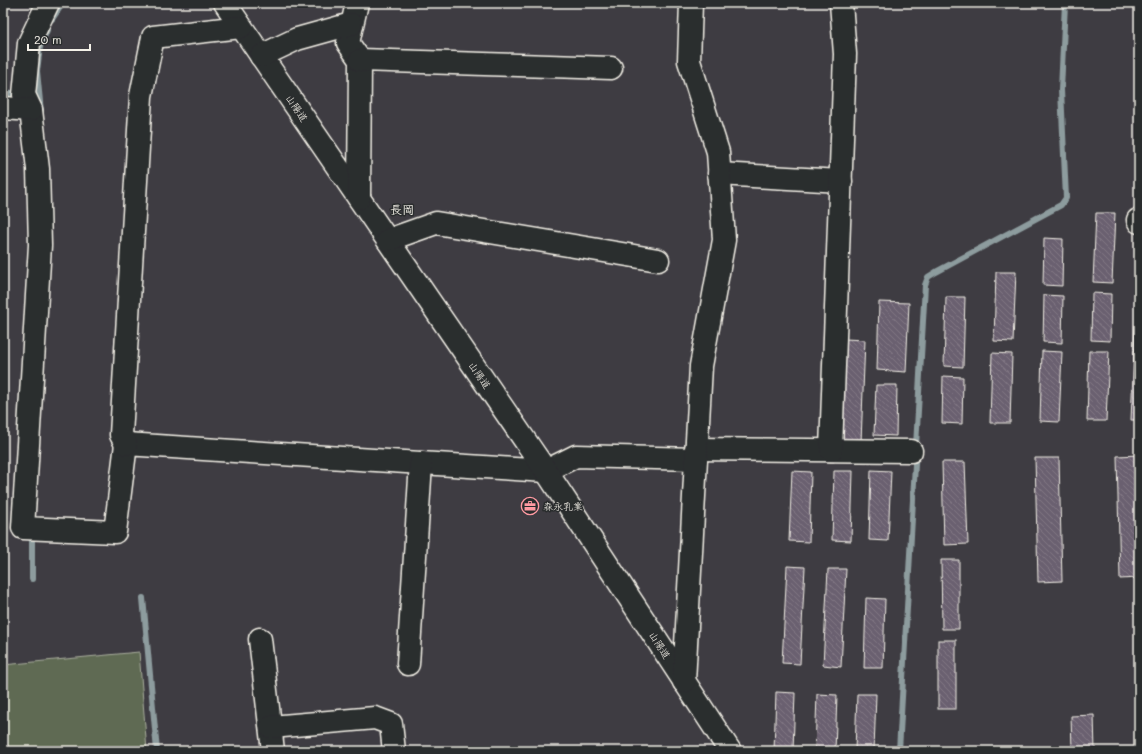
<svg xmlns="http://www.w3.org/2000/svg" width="1142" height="754" viewBox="0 0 1142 754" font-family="Mali,'Klee One',sans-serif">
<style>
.pitch{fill:#5f6b53;stroke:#aaae9e}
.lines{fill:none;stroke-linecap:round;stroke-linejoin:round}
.stream{stroke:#8d9c9e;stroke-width:6}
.building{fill:url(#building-back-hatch);stroke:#f4f1e8}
.minor-casing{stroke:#f4f1e8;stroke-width:25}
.minor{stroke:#2a2d2e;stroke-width:22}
.labels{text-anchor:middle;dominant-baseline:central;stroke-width:3;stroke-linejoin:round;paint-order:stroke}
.street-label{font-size:10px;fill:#f4f1e8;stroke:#2a2d2e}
.poi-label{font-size:10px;fill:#f4f1e8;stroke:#2a2d2e;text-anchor:start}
.quarter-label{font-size:12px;font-weight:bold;fill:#f4f1e8;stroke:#2a2d2e}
</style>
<defs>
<pattern id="building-back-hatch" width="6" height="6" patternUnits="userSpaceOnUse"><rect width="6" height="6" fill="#6b6070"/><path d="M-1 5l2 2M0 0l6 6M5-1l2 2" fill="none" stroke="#817784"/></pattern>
</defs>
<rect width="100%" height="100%" fill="#3e3c42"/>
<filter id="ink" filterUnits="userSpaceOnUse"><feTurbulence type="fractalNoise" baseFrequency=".025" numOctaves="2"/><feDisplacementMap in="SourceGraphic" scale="8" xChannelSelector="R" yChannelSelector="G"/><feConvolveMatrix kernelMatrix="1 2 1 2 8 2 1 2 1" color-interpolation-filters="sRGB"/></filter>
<g filter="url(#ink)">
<polygon class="pitch" points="139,652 147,751 3,751 3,665"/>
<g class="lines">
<g class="stream">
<polyline points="52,19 63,3"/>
<polyline points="3,93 12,93"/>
<polyline points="41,112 37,71 40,47 47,30"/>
<polyline points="32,579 32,533"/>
<polyline points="143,598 157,751"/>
<polyline points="899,751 925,285 928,277 936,272 1061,205 1066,198 1061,90 1065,3"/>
</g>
</g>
<g class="building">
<polygon points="1096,213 1115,213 1112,283 1093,282"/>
<polygon points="1044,238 1063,239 1062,286 1043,285"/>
<polygon points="996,272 1016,272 1013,342 994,341"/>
<polygon points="1092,293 1111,294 1110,341 1091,340"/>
<polygon points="1044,295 1063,296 1062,343 1043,342"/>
<polygon points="946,297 965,297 963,367 944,366"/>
<polygon points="879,302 909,303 906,372 877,370"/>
<polygon points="1135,325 1139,326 1139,349 1134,349"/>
<polygon points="845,339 865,340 861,442 841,441"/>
<polygon points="1134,350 1139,350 1139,420 1131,420"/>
<polygon points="1042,351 1062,352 1059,422 1040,421"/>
<polygon points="1089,351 1109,351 1106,421 1087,421"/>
<polygon points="992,353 1012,354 1010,423 990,423"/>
<polygon points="943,376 963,377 962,424 942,423"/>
<polygon points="876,385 897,385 896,436 874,435"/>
<polygon points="1139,455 1139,578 1120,579 1117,456"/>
<polygon points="1035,458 1059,458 1062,581 1038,582"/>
<polygon points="942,462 965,462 968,544 944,545"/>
<polygon points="871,470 891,471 888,541 869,540"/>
<polygon points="792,471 811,472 809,542 789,541"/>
<polygon points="834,471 853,471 851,541 832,540"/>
<polygon points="941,560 959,560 959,629 942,629"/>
<polygon points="787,566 805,567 800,664 782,663"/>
<polygon points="828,569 846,569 841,667 823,665"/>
<polygon points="866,598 885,599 883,668 864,668"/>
<rect x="938" y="640" width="18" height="69"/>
<polygon points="776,692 795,693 793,751 774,751"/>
<polygon points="817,694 837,695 835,751 815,751"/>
<polygon points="857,694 876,694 874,751 855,751"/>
<polygon points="1094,715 1095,751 1072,751 1071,716"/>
</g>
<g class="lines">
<defs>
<g id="minor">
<polyline points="48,3 29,43 24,95 31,110 38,169 40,245 23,528 115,532 126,444 546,471 576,456 696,459"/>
<polyline points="225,3 546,471 730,751"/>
<polyline points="357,3 348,43 360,60 359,198"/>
<polyline points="261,56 297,39 351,24"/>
<polyline points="360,60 611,68"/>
<polyline points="3,108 31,110"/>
<polyline points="719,174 841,181"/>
<polyline points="1138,220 1139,222"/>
<polyline points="388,240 436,223 658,260"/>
<polyline points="126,444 121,435 141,96 153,37 241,27"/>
<polyline points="696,449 911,451"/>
<polyline points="831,450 845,54 841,3"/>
<polyline points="260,639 273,751"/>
<polyline points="408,664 421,463"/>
<polyline points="684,682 701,366 724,240 718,152 689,61 691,3"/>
<polyline points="271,727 375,718 391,724 394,751"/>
</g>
</defs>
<use href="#minor" class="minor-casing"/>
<use href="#minor" class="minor"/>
</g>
</g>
<defs>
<symbol id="office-ring" viewBox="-11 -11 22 22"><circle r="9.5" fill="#2a2d2e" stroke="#ff9aa2" stroke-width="1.5"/><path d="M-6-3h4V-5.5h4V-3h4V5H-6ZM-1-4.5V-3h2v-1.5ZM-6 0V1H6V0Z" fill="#ff9aa2"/></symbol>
</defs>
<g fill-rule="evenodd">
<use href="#office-ring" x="520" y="496" width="20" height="20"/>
</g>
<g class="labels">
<g class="street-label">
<text transform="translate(297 108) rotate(56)">山陽道</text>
<text transform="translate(480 375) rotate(55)">山陽道</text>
<text transform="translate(660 645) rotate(57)">山陽道</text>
</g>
<g class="poi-label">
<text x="543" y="506">森永乳業</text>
</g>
<g class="quarter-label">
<text x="402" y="209">長岡</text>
</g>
</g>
<rect width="1142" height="754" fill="none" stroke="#2a2d2e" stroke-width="16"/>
<rect x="8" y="8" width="1126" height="738" fill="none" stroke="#f4f1e8" stroke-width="1.5" filter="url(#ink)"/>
<path d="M28 44v6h62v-6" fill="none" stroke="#f4f1e8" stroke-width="2"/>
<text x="34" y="44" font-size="12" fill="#f4f1e8" stroke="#2a2d2e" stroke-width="3" paint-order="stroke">20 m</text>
</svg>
